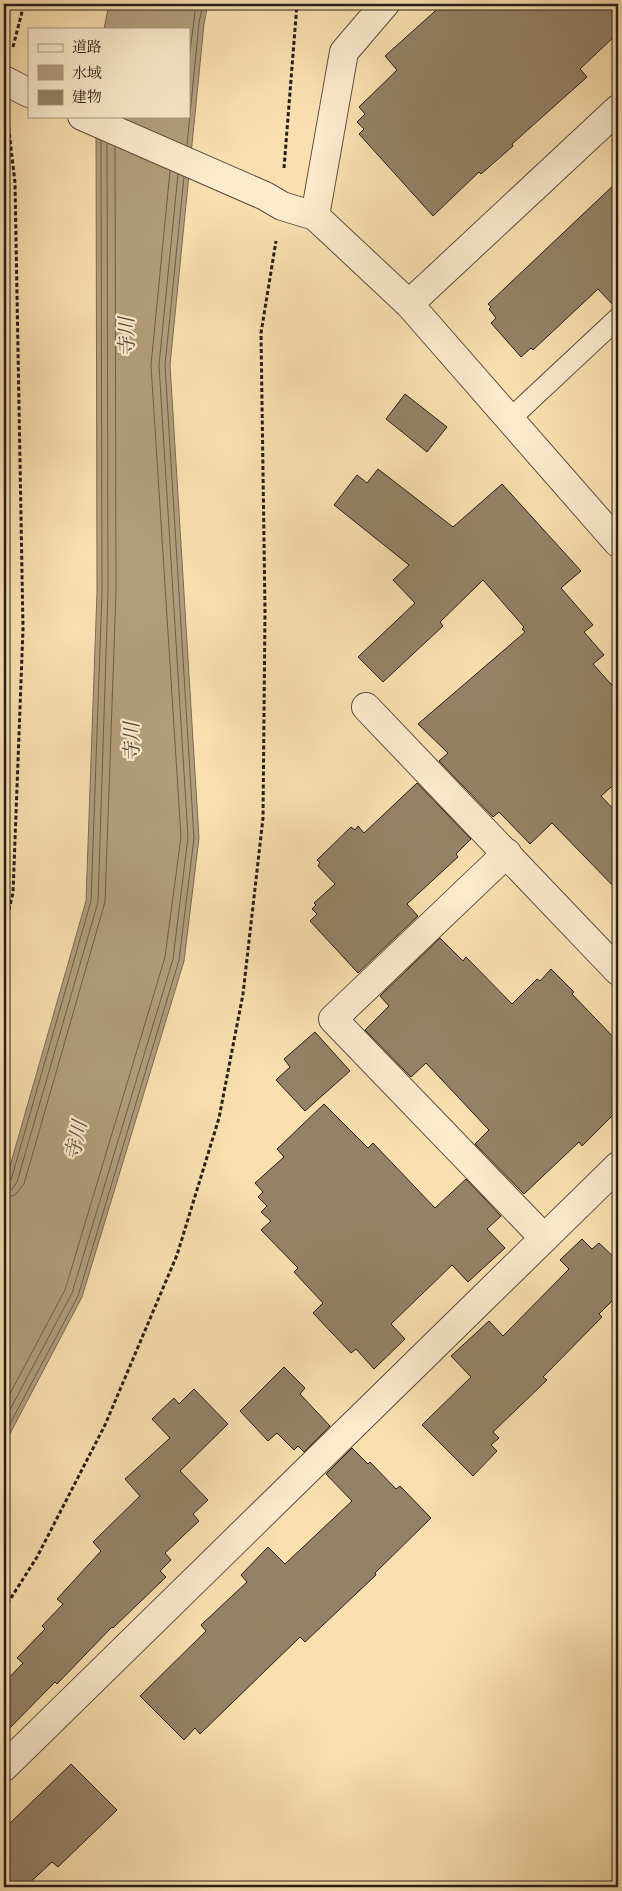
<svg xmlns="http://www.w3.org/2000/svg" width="622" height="1891" viewBox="0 0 622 1891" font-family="'Sorts Mill Goudy','Noto Serif JP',serif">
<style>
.water{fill:#b29d7b;stroke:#7b6a52}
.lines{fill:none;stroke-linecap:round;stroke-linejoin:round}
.shore{stroke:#6d5e48;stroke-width:1}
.building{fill:#958266;stroke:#281e15}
.service-casing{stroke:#5c4e3c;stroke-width:22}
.minor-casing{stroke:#5c4e3c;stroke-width:30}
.path{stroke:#281e15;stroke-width:3;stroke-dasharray:4 2.5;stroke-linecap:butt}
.service{stroke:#fbeacc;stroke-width:20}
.minor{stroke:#fbeacc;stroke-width:28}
.labels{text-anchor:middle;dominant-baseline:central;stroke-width:4.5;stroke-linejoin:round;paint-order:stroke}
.water-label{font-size:20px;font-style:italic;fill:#584a39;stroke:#fbeacc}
</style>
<rect width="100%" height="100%" fill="#f9dfb0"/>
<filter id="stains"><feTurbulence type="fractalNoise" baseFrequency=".004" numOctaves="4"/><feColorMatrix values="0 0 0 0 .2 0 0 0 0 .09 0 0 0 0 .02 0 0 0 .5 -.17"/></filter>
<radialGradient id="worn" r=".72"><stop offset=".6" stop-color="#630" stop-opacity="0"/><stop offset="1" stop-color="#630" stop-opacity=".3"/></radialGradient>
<polygon class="water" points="109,4 208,4 204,24 170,365 199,838 184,961 82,1297 4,1445 4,1187 86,901 97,592 96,116 189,116 189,29 104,29"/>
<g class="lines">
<g class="shore">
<polyline points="189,60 196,4"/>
<polyline points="187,145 199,23 203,4"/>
<polyline points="4,1184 8,1183 11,1180 91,901 102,592 101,141"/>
<polyline points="4,1190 12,1189 17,1182 98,902 108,592 107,144"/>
<polyline points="4,1198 15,1195 24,1184 105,902 116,592 115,147"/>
<polyline points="4,1405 65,1290 165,957 181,837 151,365 170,171"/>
<polyline points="4,1421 72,1293 173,959 188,837 159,365 178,174"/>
<polyline points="4,1435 78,1296 179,960 194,838 165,365 184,177"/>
</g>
</g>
<g class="building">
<polygon points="443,4 618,4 618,33 580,69 587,77 512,144 513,146 481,174 479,172 433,216 359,134 364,129 357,122 365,114 359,107 397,70 385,56"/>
<polygon points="618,181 618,306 615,307 598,289 533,350 531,348 521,357 491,323 496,318 489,309 491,307 488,304"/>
<polygon points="405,394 447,427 427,452 386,419"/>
<polygon points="378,469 453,527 502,484 581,571 561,588 593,625 584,632 604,655 593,664 618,692 618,781 601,796 618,814 618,891 552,823 530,844 499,812 493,817 439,761 448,753 418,724 525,632 522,629 524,627 483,580 440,622 443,626 383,682 358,657 415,603 393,580 409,565 334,505 357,475 367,483"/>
<polygon points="417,783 471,839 456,854 458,857 407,904 418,916 358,973 310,921 317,914 312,909 316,905 314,903 335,884 318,866 320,863 317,860 351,827 355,830 358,826 364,833"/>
<polygon points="440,938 463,961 466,957 512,1004 537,979 540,981 551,969 574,992 572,994 618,1042 618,1110 582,1146 579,1142 524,1194 475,1144 489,1130 426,1063 411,1077 365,1030 389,1006 380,996"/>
<polygon points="315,1032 350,1071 305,1111 276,1080 290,1067 284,1059"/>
<polygon points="324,1104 368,1148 373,1143 435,1208 466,1179 501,1216 487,1229 505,1248 468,1282 452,1265 391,1324 405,1339 374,1369 356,1349 351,1353 313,1313 323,1303 294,1272 298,1268 261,1230 271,1221 261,1212 267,1206 258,1197 263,1192 255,1183 284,1157 277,1149"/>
<polygon points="582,1239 592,1249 599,1243 618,1261 618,1295 599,1314 602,1317 543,1377 547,1380 493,1432 499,1438 491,1445 497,1451 473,1476 422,1425 471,1377 451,1356 489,1321 503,1336 569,1269 560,1260"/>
<polygon points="284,1367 305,1388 300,1394 330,1426 304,1452 298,1446 294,1450 277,1433 268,1441 240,1411"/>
<polygon points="194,1389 228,1424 180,1471 208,1500 193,1514 199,1521 165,1553 171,1560 160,1571 166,1577 113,1628 112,1627 57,1684 55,1682 4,1734 4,1683 23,1663 17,1658 45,1629 42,1626 63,1604 57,1599 101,1551 93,1542 140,1496 125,1479 170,1438 152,1419 174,1398 179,1404"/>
<polygon points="352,1448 368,1464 370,1462 396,1489 400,1486 431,1518 375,1573 376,1575 305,1642 300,1637 200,1734 195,1728 184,1740 140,1696 206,1631 201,1625 247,1582 241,1575 268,1547 285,1564 352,1501 326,1474"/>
<polygon points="71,1764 117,1810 58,1867 52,1862 25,1887 4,1887 4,1829"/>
</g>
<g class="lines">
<defs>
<polyline id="service" points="510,419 618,318"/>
<g id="minor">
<polyline points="4,80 29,93"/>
<polyline points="82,116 265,196 282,206 315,216 409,304 618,543"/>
<polyline points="315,216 344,52 385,4"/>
<polyline points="409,304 618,109"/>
<polyline points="366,707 618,971"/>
<polyline points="507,853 333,1019 544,1238"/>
<polyline points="4,1767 618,1166"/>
</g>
</defs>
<use href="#service" class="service-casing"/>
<use href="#minor" class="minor-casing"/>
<g class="path">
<polyline points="13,47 24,4"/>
<polyline points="284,168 297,4"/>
<polyline points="4,929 13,893 23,629 15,183 8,122"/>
<polyline points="4,1609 37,1557 105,1425 177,1255 219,1118 243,994 263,818 265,611 261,333 276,241"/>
</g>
<use href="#service" class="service"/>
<use href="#minor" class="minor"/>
</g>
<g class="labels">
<g class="water-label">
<text transform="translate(129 337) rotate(-91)">寺川</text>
<text transform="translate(134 742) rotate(-91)">寺川</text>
<text transform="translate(78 1141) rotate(-78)">寺川</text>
</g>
</g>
<rect width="622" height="1891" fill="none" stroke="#f9dfb0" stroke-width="20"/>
<rect x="5" y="5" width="612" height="1881" fill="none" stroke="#281e15" stroke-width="2.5"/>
<rect x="10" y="10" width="602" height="1871" fill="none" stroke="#281e15"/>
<rect x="28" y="28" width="162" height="90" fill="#fbeacc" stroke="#a79883"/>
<rect x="38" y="44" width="25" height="8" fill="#fbeacc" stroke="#a79883"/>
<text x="72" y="52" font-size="15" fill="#281e15">道路</text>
<rect x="38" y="65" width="25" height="15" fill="#b29d7b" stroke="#a79883"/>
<text x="72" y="78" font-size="15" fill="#281e15">水域</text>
<rect x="38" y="90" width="25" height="15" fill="#958266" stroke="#a79883"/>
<text x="72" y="102" font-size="15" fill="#281e15">建物</text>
<rect width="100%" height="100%" filter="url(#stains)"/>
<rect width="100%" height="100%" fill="url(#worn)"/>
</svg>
